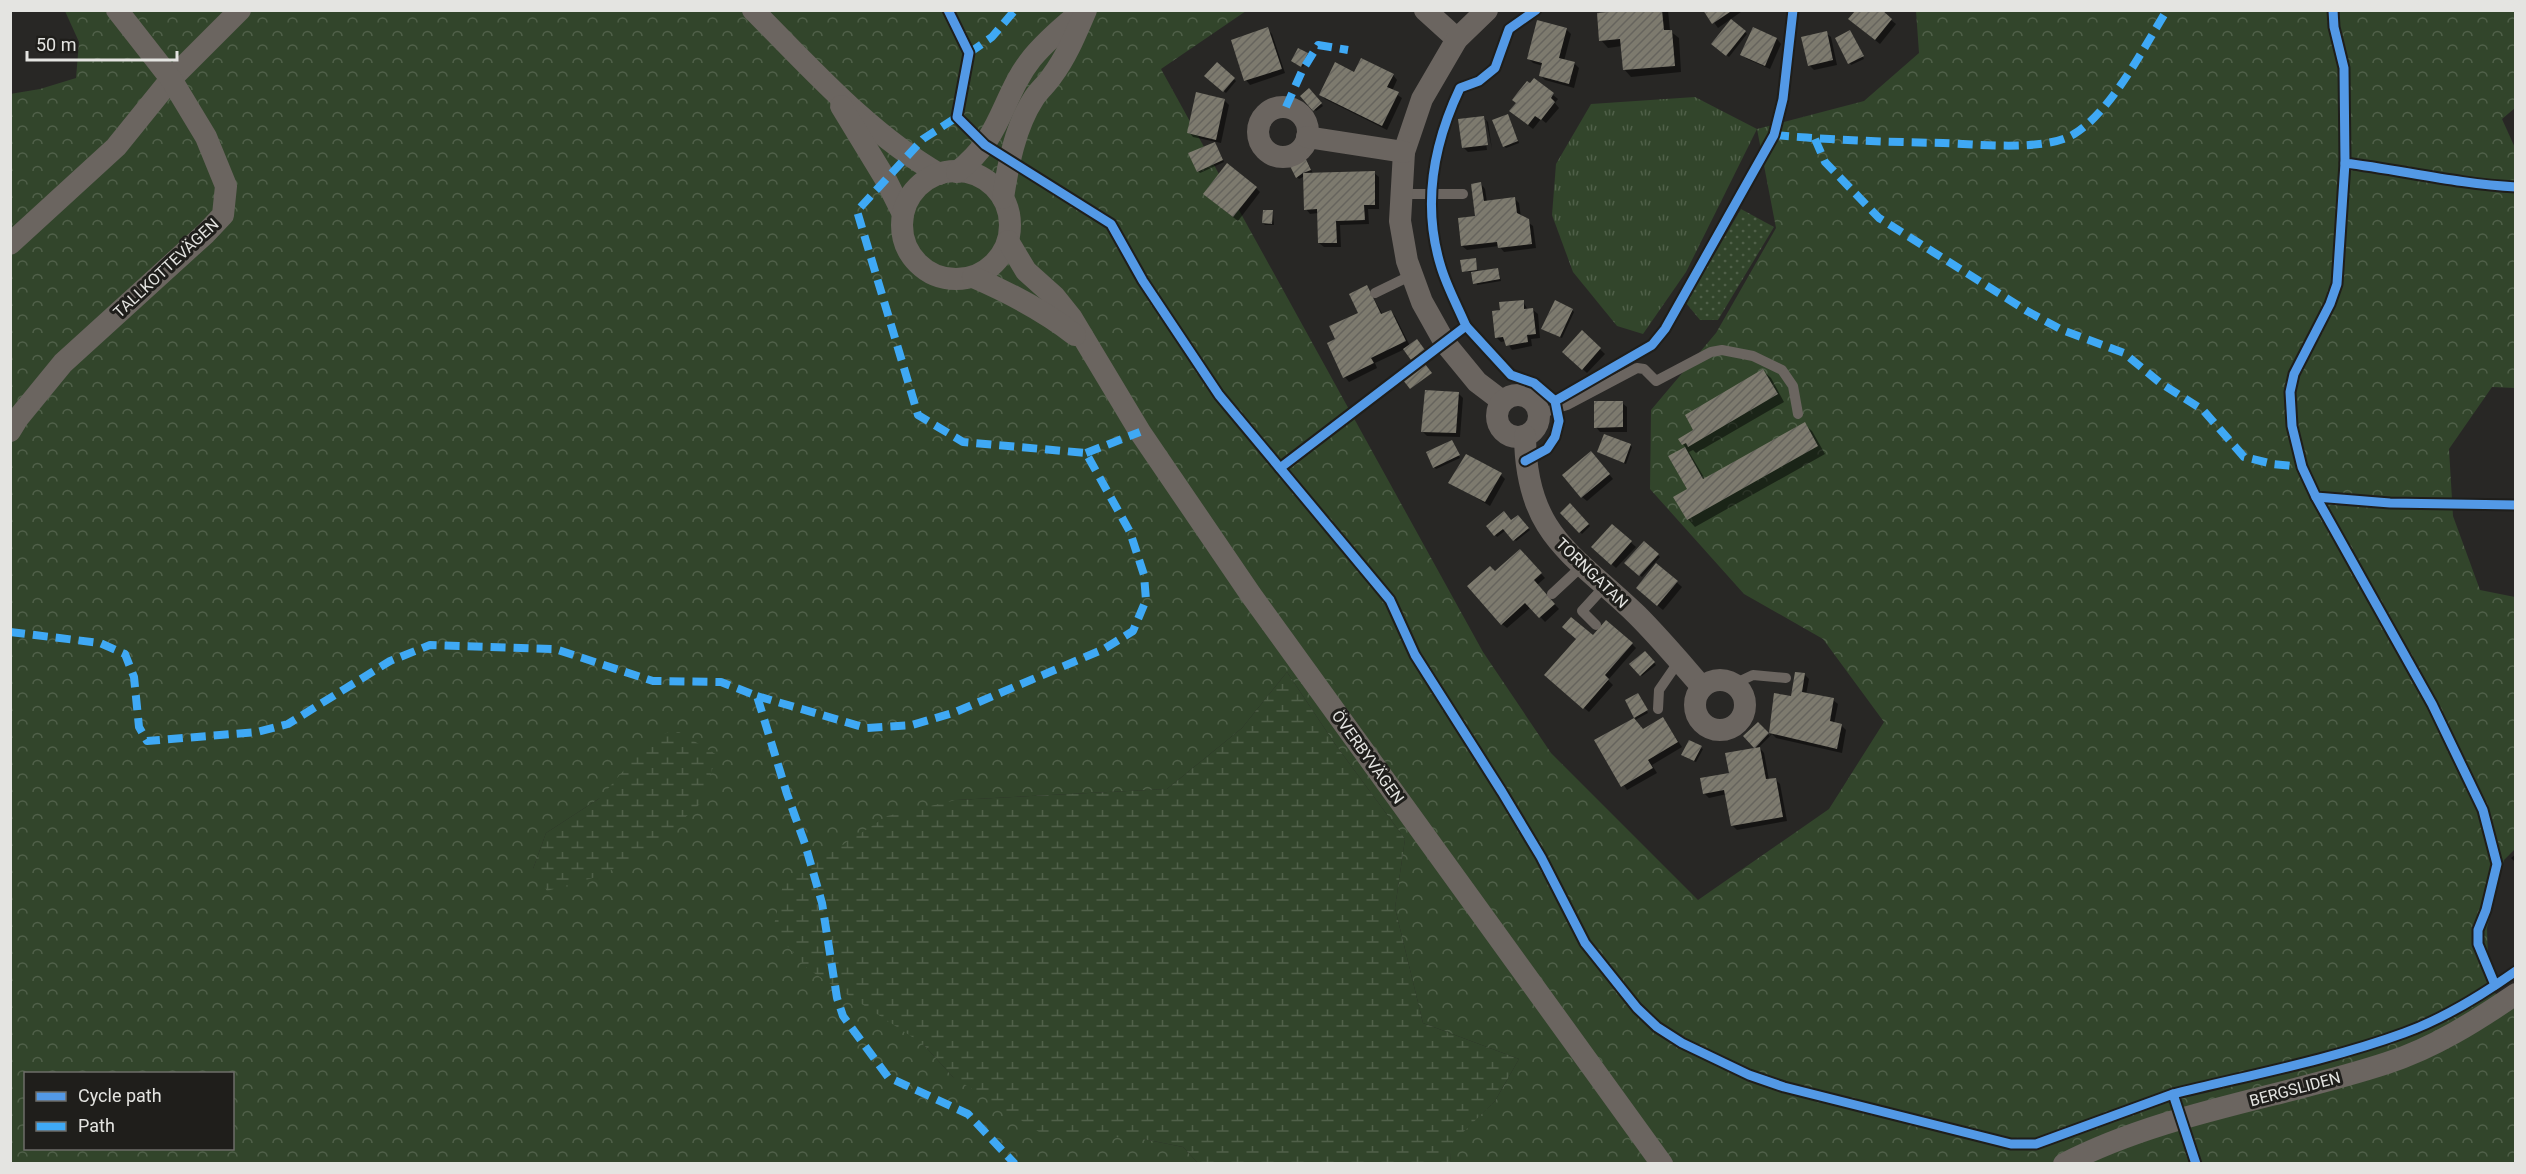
<svg xmlns="http://www.w3.org/2000/svg" width="2526" height="1174" viewBox="0 0 2526 1174" font-family="Roboto,sans-serif">
<style>
.grass{fill:url(#grass-tufts)}
.forest{fill:url(#forest-crowns);fill-rule:evenodd}
.wetland{fill:url(#wetland-marsh)}
.park{fill:url(#park-dots)}
.shadow{fill:#0007}
.building{fill:url(#building-hatch)}
.lines{fill:none;stroke-linecap:round;stroke-linejoin:round}
.service{stroke:#6b6560;stroke-width:10}
.minor{stroke:#6b6560;stroke-width:22}
.quiet{stroke:#3fa9f5;stroke-width:8;stroke-dasharray:15 8;stroke-linecap:butt}
.cycleway-casing{stroke:#1f1e1b;stroke-width:13}
.cycleway{stroke:#5399e6;stroke-width:9}
.labels{text-anchor:middle;dominant-baseline:central;stroke-width:6;stroke-linejoin:round;paint-order:stroke}
.street-label{font-size:16px;fill:#e4e4e1;stroke:#1f1e1b}
</style>
<defs>
<pattern id="grass-tufts" width="24" height="20" patternUnits="userSpaceOnUse" patternTransform="scale(1.5)"><rect width="24" height="20" fill="#32452b"/><path d="M3 7l-1-3M5 7V3M7 7l1-3M15 17l-1-3M17 17v-4M19 17l1-3" fill="none" stroke="#506049"/></pattern>
<pattern id="forest-crowns" width="20" height="18" patternUnits="userSpaceOnUse" patternTransform="scale(1.5)"><rect width="20" height="18" fill="#32452b"/><path d="M2 6a3 3 0 1 1 6 0M12 15a3 3 0 1 1 6 0" fill="none" stroke="#506049"/></pattern>
<pattern id="wetland-marsh" width="20" height="14" patternUnits="userSpaceOnUse" patternTransform="scale(1.5)"><rect width="20" height="14" fill="#32452b"/><path d="M1 5h8M5 5V1M11 12h8M15 12V8" fill="none" stroke="#506049"/></pattern>
<pattern id="park-dots" width="8" height="8" patternUnits="userSpaceOnUse" patternTransform="scale(1.5)"><rect width="8" height="8" fill="#32452b"/><path d="M2 2h.1M6 6h.1" fill="none" stroke="#506049" stroke-width="1.8" stroke-linecap="round"/></pattern>
<pattern id="building-hatch" width="6" height="6" patternUnits="userSpaceOnUse" patternTransform="scale(1.5)"><rect width="6" height="6" fill="#7d7a6e"/><path d="M-1 1l2-2M0 6l6-6M5 7l2-2" fill="none" stroke="#66645d"/></pattern>
</defs>
<rect width="100%" height="100%" fill="#282725"/>
<polygon class="grass" points="1695,97 1757,129 1686,272 1643,334 1617,326 1573,272 1552,215 1556,164 1591,104"/>
<path class="forest" d="M65,11H1246L1161,69L1483,652L1551,753L1698,900L1829,809L1884,722L1823,639L1744,594L1650,489L1651,410L1716,333L1776,228L1757,129L1864,101L1919,53L1916,11H2515V108L2502,119L2516,150L2515,388L2492,387L2449,449L2453,516L2480,590L2515,597V849L2504,860L2487,928L2489,988L2515,1010V1163H1450L1451,1143L1495,1101L1519,1059L1423,1023L1395,908L1405,839L1335,744L1287,672L1242,728L1167,789L956,800L923,1044L953,1077L1143,1139L1183,1147L1198,1163L11,1164L10,94L40,89L76,78L79,42ZM600,798L533,869L546,833ZM26,1074H232V1148H26Z"/>
<g class="wetland">
<polygon points="1287,672 1335,744 1405,839 1395,908 1423,1023 1519,1059 1495,1101 1452,1143 1450,1163 1198,1163 1183,1147 1143,1139 1039,1132 953,1077 923,1044 808,969 773,930 783,884 887,816 956,800 1167,789 1242,728"/>
<polygon points="679,732 717,755 701,803 656,844 603,875 547,891 533,869 546,833 600,798 655,734"/>
</g>
<polygon class="park" points="1741,209 1774,227 1718,320 1700,320 1686,303"/>
<g class="shadow">
<polygon points="1630,10 1668,10 1670,31 1679,38 1681,72 1631,77 1624,69 1622,46 1608,48 1601,40"/>
<polygon points="1705,10 1740,10 1741,12 1718,28"/>
<polygon points="1891,20 1896,24 1880,44 1855,24"/>
<polygon points="1732,21 1747,34 1729,57 1713,44"/>
<polygon points="1267,29 1272,34 1285,73 1250,85 1246,80"/>
<polygon points="1566,29 1571,34 1564,61 1574,63 1579,68 1574,88 1545,80 1540,75 1543,66 1533,63 1529,59"/>
<polygon points="1850,32 1864,59 1851,65 1837,38"/>
<polygon points="1826,33 1831,37 1837,65 1814,70 1809,65"/>
<polygon points="1777,39 1781,44 1770,69 1747,59 1742,54"/>
<polygon points="1307,54 1309,56 1303,67 1294,63"/>
<polygon points="1217,64 1236,81 1226,93 1206,76"/>
<polygon points="1354,74 1393,75 1397,80 1392,91 1402,98 1387,130 1325,99 1321,95"/>
<polygon points="1534,80 1558,99 1555,103 1559,108 1546,123 1541,119 1533,129 1516,116 1517,103"/>
<polygon points="1309,90 1323,106 1316,111 1302,96"/>
<polygon points="1198,94 1225,101 1229,105 1221,143 1193,137 1189,132"/>
<polygon points="1483,117 1488,122 1492,149 1486,120 1483,120 1487,150 1468,152 1463,147"/>
<polygon points="1509,117 1519,143 1506,148 1504,146"/>
<polygon points="1215,143 1224,162 1200,173 1198,171"/>
<polygon points="1307,161 1313,174 1374,173 1379,177 1379,209 1368,209 1369,224 1340,225 1341,247 1324,247 1319,243 1318,213 1310,214 1306,209 1305,176 1299,179 1297,177"/>
<polygon points="1481,184 1485,189 1487,202 1515,199 1519,203 1521,217 1533,226 1536,248 1504,252 1499,246 1467,250 1462,246 1477,217"/>
<polygon points="1256,188 1260,192 1238,221 1209,198"/>
<polygon points="1273,212 1274,225 1265,225 1263,223"/>
<polygon points="1475,260 1478,273 1498,269 1501,281 1477,285 1473,272 1463,271"/>
<polygon points="1367,287 1383,315 1391,311 1395,316 1410,346 1419,343 1426,353 1414,361 1405,349 1375,363 1377,368 1349,382 1345,377 1337,339 1360,314"/>
<polygon points="1523,302 1528,310 1533,310 1538,314 1540,338 1531,339 1532,346 1512,350 1506,341 1501,342 1496,337"/>
<polygon points="1572,310 1574,312 1562,338 1545,330"/>
<polygon points="1582,332 1605,354 1587,373 1564,352"/>
<polygon points="1763,371 1771,378 1784,402 1696,453 1693,450 1689,452 1705,479 1804,424 1812,431 1825,454 1695,527 1688,519 1689,490 1670,457 1686,448 1683,444 1696,430"/>
<polygon points="1458,393 1463,398 1460,437 1427,436 1422,431"/>
<polygon points="1622,403 1627,407 1627,432 1600,432 1596,427"/>
<polygon points="1452,442 1460,458 1436,469 1434,467"/>
<polygon points="1630,445 1632,447 1626,464 1599,452"/>
<polygon points="1595,457 1613,479 1587,501 1582,497"/>
<polygon points="1501,475 1505,479 1490,506 1450,482"/>
<polygon points="1570,505 1590,526 1582,534 1562,513"/>
<polygon points="1518,517 1530,530 1516,541 1506,530 1497,537 1488,526 1511,522"/>
<polygon points="1612,526 1636,547 1616,568 1593,547"/>
<polygon points="1644,543 1660,557 1642,577 1626,563"/>
<polygon points="1520,551 1545,578 1537,585 1559,609 1545,622 1531,607 1507,628 1502,624 1495,573"/>
<polygon points="1657,565 1682,587 1663,610 1642,593"/>
<polygon points="1593,637 1632,644 1636,648 1608,680 1613,685 1589,712 1550,679"/>
<polygon points="1645,653 1656,665 1642,676 1631,664"/>
<polygon points="1805,675 1809,679 1806,695 1833,700 1838,704 1834,724 1841,725 1846,730 1842,753 1776,738 1772,734 1770,736 1775,694 1792,698"/>
<polygon points="1640,697 1648,713 1635,720 1643,730 1663,719 1682,747 1652,765 1657,773 1627,790 1596,741 1636,718 1627,701"/>
<polygon points="1758,724 1770,736 1759,747 1764,753 1769,780 1775,779 1780,784 1787,821 1737,830 1732,825 1727,794 1709,798 1704,793 1731,774 1757,749 1745,736"/>
<polygon points="1701,748 1703,749 1696,762 1685,757"/>
<polygon points="2516,854 2516,863 2511,858"/>
</g>
<g class="building">
<polygon points="1629,10 1662,10 1664,30 1672,30 1675,66 1623,70 1620,39 1599,41 1597,13"/>
<polygon points="1703,10 1733,10 1712,24"/>
<polygon points="1856,10 1882,10 1892,19 1875,40 1848,19"/>
<polygon points="1731,19 1746,31 1726,56 1711,44"/>
<polygon points="1537,20 1567,28 1559,58 1575,62 1569,84 1539,76 1542,63 1527,59"/>
<polygon points="1268,27 1282,69 1244,81 1231,40"/>
<polygon points="1753,27 1777,38 1765,66 1740,55"/>
<polygon points="1850,30 1864,56 1848,64 1835,38"/>
<polygon points="1827,31 1833,60 1808,66 1801,37"/>
<polygon points="1298,48 1308,53 1301,67 1291,61"/>
<polygon points="1361,58 1394,74 1387,87 1399,92 1382,126 1319,95 1335,62 1354,72"/>
<polygon points="1217,62 1235,78 1223,92 1204,76"/>
<polygon points="1534,78 1554,93 1551,98 1555,102 1541,120 1535,116 1528,125 1509,111 1516,103 1512,100 1518,92 1527,81 1530,83"/>
<polygon points="1309,88 1322,103 1313,111 1300,96"/>
<polygon points="1196,92 1225,99 1216,140 1187,133"/>
<polygon points="1508,114 1518,141 1503,147 1492,120"/>
<polygon points="1484,116 1488,145 1462,148 1458,119"/>
<polygon points="1215,142 1223,160 1197,172 1188,153"/>
<polygon points="1305,157 1311,170 1303,173 1375,171 1375,205 1364,205 1365,220 1336,221 1337,243 1318,243 1317,209 1304,210 1303,173 1296,178 1289,164"/>
<polygon points="1227,163 1257,187 1233,217 1203,194"/>
<polygon points="1481,182 1484,201 1515,197 1517,213 1529,219 1532,244 1498,248 1497,242 1461,246 1458,218 1475,216 1471,184"/>
<polygon points="1263,210 1273,210 1272,224 1262,223"/>
<polygon points="1476,258 1477,270 1462,272 1460,260"/>
<polygon points="1498,268 1500,279 1473,284 1471,272"/>
<polygon points="1367,285 1381,314 1391,310 1406,341 1371,358 1374,363 1343,378 1327,343 1335,339 1329,326 1358,313 1349,294"/>
<polygon points="1524,300 1524,309 1533,308 1536,334 1527,335 1528,342 1506,346 1503,337 1495,338 1492,311 1500,310 1499,302"/>
<polygon points="1555,300 1573,309 1560,337 1541,329"/>
<polygon points="1582,330 1601,348 1582,370 1562,352"/>
<polygon points="1417,339 1425,350 1411,360 1403,349"/>
<polygon points="1425,364 1432,373 1410,389 1403,380"/>
<polygon points="1763,369 1778,394 1688,447 1686,443 1682,445 1678,439 1693,430 1685,415"/>
<polygon points="1425,390 1459,392 1456,433 1421,432"/>
<polygon points="1594,401 1623,401 1623,427 1594,428"/>
<polygon points="1805,422 1818,446 1687,520 1673,497 1687,489 1668,456 1685,447 1703,479"/>
<polygon points="1604,434 1631,444 1624,463 1597,452"/>
<polygon points="1452,440 1460,455 1433,468 1426,452"/>
<polygon points="1591,451 1610,474 1581,498 1562,475"/>
<polygon points="1466,454 1502,473 1485,502 1448,483"/>
<polygon points="1570,503 1589,524 1579,533 1560,513"/>
<polygon points="1504,511 1511,520 1518,515 1529,528 1513,541 1503,529 1494,536 1486,526"/>
<polygon points="1612,524 1632,541 1611,565 1591,547"/>
<polygon points="1644,541 1659,554 1639,576 1624,563"/>
<polygon points="1520,549 1542,573 1534,580 1555,604 1539,618 1525,603 1501,625 1467,586 1490,566 1495,571"/>
<polygon points="1656,563 1678,581 1657,606 1636,588"/>
<polygon points="1571,617 1593,635 1606,620 1633,643 1605,675 1609,679 1583,709 1544,675 1576,639 1562,627"/>
<polygon points="1645,651 1655,662 1640,676 1629,664"/>
<polygon points="1795,672 1805,673 1802,692 1834,698 1830,721 1842,724 1837,749 1769,733 1774,693 1791,696"/>
<polygon points="1638,693 1648,710 1634,718 1643,729 1663,717 1678,742 1648,760 1653,768 1621,787 1594,740 1634,718 1625,700"/>
<polygon points="1758,722 1769,733 1755,748 1760,747 1766,779 1776,778 1783,817 1731,826 1724,790 1703,794 1700,778 1729,773 1725,753 1754,748 1743,736"/>
<polygon points="1689,740 1702,746 1694,761 1681,755"/>
</g>
<g class="lines">
<g class="service">
<polyline points="1401,194 1463,194"/>
<polyline points="1375,293 1412,275"/>
<polyline points="1539,414 1567,405 1637,368 1644,369 1656,381 1711,352 1722,350 1753,356 1782,370 1793,386 1798,414"/>
<polyline points="1552,594 1581,567"/>
<polyline points="1596,625 1582,611 1604,587"/>
<polyline points="1734,684 1753,675 1786,678"/>
<polyline points="1658,709 1659,690 1679,661"/>
</g>
<g class="minor">
<path d="M753,10C811,68 868,133 939,174"/>
<polyline points="1425,10 1457,39"/>
<polyline points="1487,10 1457,39 1422,99 1404,152 1400,221 1407,261 1422,302 1445,343 1477,382 1502,401"/>
<polyline points="841,106 886,180 903,214"/>
<circle cx="1283" cy="132" r="25"/>
<polyline points="1307,137 1404,152"/>
<circle cx="956" cy="225" r="54"/>
<path d="M957,172C1003,137 1001,97 1032,58C1047,40 1065,25 1083,10"/>
<path d="M1003,198C1008,165 1015,127 1034,98C1039,90 1047,84 1052,76C1067,56 1076,33 1086,10"/>
<polyline points="1008,241 1026,271 1055,297 1071,317 1140,432 1251,595 1662,1164"/>
<polyline points="10,244 116,147 171,79 240,10"/>
<path d="M973,277C1010,293 1043,310 1075,335"/>
<circle cx="1518" cy="416" r="21"/>
<polyline points="10,431 18,418 63,363 206,233 223,215 226,186 206,137 171,79 117,10"/>
<path d="M1525,436C1526,536 1574,554 1637,615C1660,638 1681,663 1702,687"/>
<circle cx="1720" cy="705" r="25"/>
<path d="M2064,1164C2165,1112 2281,1098 2387,1063C2434,1048 2476,1021 2516,994"/>
</g>
<g class="quiet">
<polyline points="969,53 992,37 1015,10"/>
<polyline points="1286,107 1302,71 1318,45 1348,50"/>
<path d="M1774,135C1830,140 1886,142 1943,143C1977,144 2045,152 2074,134C2111,112 2144,47 2167,10"/>
<polyline points="1815,139 1825,162 1879,218 2027,311 2062,330 2124,353 2159,382 2203,410 2244,457 2273,464 2302,467"/>
<polyline points="1086,453 1140,432"/>
<polyline points="10,632 100,643 125,654 134,677 139,727 147,741 257,732 288,724 390,661 430,645 555,649 653,681 721,682 757,696 787,794 805,844 822,903 837,998 843,1016 888,1077 968,1114 1015,1164"/>
<polyline points="757,696 866,728 912,725 953,713 1104,649 1133,631 1146,600 1144,575 1130,532 1086,453 963,442 918,415 857,211 923,139 957,117"/>
</g>
<defs>
<g id="cycleway">
<polyline points="948,10 969,53 957,117 985,145 1111,224 1143,281 1219,395 1390,600 1415,655 1502,792 1541,857 1585,943 1637,1008 1657,1027 1682,1043 1749,1075 1784,1087 2011,1144 2036,1144 2173,1094 2196,1164"/>
<path d="M2333,10L2334,27L2344,68L2345,163C2401,170 2458,184 2516,187"/>
<polyline points="2345,163 2337,284 2330,304 2294,374 2290,392 2292,426 2302,467 2316,497 2390,503 2516,505"/>
<polyline points="1466,326 1511,375 1534,383 1555,401 1559,421 1555,437 1547,449 1525,461"/>
<polyline points="1555,401 1652,345 1665,329 1774,135 1783,99 1793,10"/>
<path d="M1280,468L1466,326C1458,307 1447,287 1441,267C1422,206 1433,145 1460,88L1479,81L1495,68L1509,29L1536,10"/>
<polyline points="2316,497 2432,704 2483,810 2497,864 2486,910 2478,930 2478,944 2495,985"/>
<path d="M2173,1094C2250,1075 2330,1060 2404,1033C2443,1019 2482,995 2516,971"/>
</g>
</defs>
<use href="#cycleway" class="cycleway-casing"/>
<use href="#cycleway" class="cycleway"/>
</g>
<g class="labels">
<g class="street-label">
<text transform="translate(166 268) rotate(-43)">TALLKOTTEVÄGEN</text>
<text transform="translate(1592 573) rotate(44)">TORNGATAN</text>
<text transform="translate(1368 757) rotate(54)">ÖVERBYVÄGEN</text>
<text transform="translate(2295 1089) rotate(-15)">BERGSLIDEN</text>
</g>
</g>
<rect width="2526" height="1174" fill="none" stroke="#e4e4e1" stroke-width="24"/>
<rect x="24" y="1072" width="210" height="78" fill="#1f1e1b" stroke="#6e6d6a" stroke-width="1.5"/>
<rect x="36" y="1092" width="30" height="9" fill="#5399e6" stroke="#6e6d6a" stroke-width="1.5"/>
<text x="78" y="1102" font-size="18" fill="#e4e4e1">Cycle path</text>
<rect x="36" y="1122" width="30" height="9" fill="#3fa9f5" stroke="#6e6d6a" stroke-width="1.5"/>
<text x="78" y="1132" font-size="18" fill="#e4e4e1">Path</text>
<path d="M27 51v9h150v-9" fill="none" stroke="#e4e4e1" stroke-width="3"/>
<text x="36" y="51" font-size="18" fill="#e4e4e1" stroke="#1f1e1b" stroke-width="4.5" paint-order="stroke">50 m</text>
</svg>
